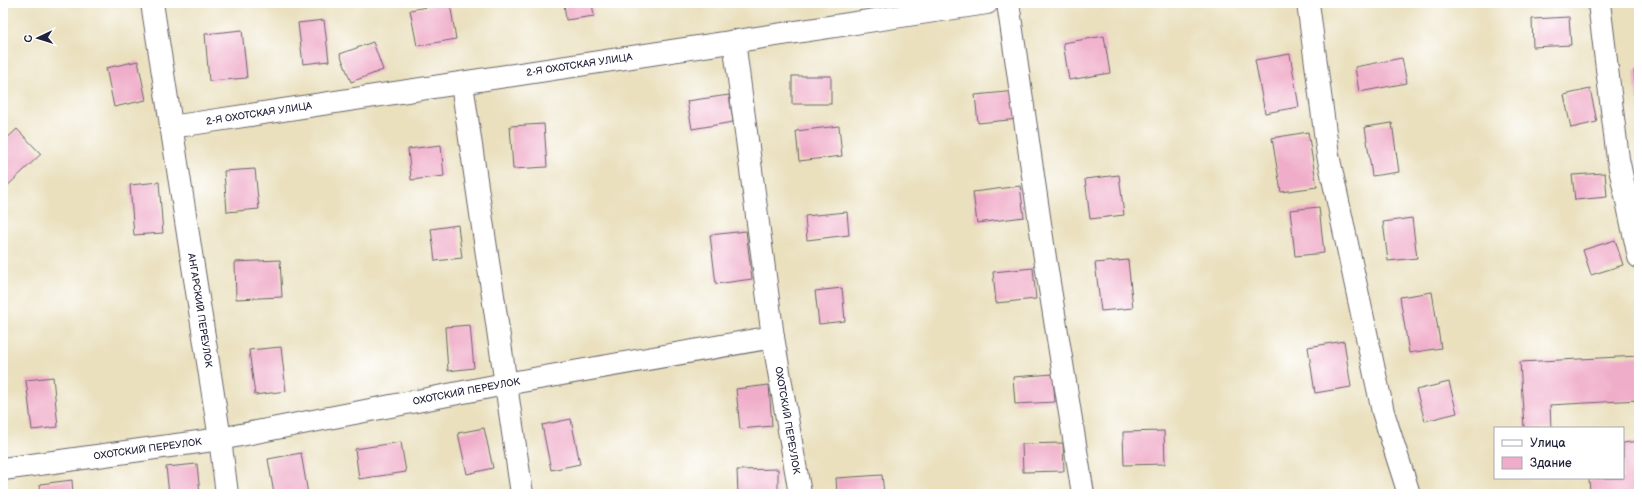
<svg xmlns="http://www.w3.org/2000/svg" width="1642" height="497" viewBox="0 0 1642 497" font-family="'Balsamiq Sans',sans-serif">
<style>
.building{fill:#f0adc9}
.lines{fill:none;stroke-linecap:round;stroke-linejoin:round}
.street-casing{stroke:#686469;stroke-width:24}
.street{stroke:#fff;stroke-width:22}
.labels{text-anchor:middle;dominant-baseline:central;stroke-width:3;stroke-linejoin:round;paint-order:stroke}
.street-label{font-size:10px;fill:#22223b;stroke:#fff}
</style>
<rect width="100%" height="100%" fill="#fff"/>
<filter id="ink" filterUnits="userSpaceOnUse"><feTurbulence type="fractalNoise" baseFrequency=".025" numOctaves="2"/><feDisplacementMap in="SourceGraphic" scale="8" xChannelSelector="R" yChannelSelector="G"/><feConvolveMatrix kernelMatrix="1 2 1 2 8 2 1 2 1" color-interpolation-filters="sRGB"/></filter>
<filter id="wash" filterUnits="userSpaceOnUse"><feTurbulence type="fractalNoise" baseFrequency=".012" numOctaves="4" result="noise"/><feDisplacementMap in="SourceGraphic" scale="16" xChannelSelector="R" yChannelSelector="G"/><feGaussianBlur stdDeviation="0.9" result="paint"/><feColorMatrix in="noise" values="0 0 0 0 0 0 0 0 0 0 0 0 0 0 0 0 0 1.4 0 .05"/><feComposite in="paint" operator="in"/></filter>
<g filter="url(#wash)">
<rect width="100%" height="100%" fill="#eae0be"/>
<g id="blocks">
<g class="building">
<polygon points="450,3 456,39 417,46 410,10"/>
<polygon points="564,3 592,3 594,16 566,20"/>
<polygon points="649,3 674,3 674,4 650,7"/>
<polygon points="1569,17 1571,45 1533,47 1532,19"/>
<polygon points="324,20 329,61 303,64 298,23"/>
<polygon points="242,30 247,78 209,81 205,34"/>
<polygon points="1104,36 1110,73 1069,80 1063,43"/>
<polygon points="373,42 383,70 351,82 340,54"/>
<polygon points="1290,54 1299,107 1265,113 1255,60"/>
<polygon points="1402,58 1407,83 1359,92 1355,67"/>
<polygon points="138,61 146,100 114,107 106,68"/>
<polygon points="1639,69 1639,100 1637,100 1634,70"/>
<rect x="792" y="76" width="39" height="28"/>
<polygon points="1590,89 1597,122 1571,128 1564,95"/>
<polygon points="1016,91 1019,119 978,123 975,95"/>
<polygon points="729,95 733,122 692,129 687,101"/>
<polygon points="1392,123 1399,172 1372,176 1365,127"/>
<polygon points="544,124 547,167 513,169 510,126"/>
<polygon points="839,126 842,156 799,161 796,131"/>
<polygon points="17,129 41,154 3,190 3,142"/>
<polygon points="1308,132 1317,187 1281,192 1272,138"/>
<polygon points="441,145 444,176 411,180 408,149"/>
<polygon points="255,169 259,209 227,212 224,171"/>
<polygon points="1605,173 1607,197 1575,200 1572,175"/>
<polygon points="1119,175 1124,215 1090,219 1085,179"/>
<polygon points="159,182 163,233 134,235 130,185"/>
<polygon points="1020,186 1024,217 977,223 973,192"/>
<polygon points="1319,207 1324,253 1295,256 1290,210"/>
<polygon points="847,212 849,235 807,240 805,216"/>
<polygon points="1412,218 1417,258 1388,261 1383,222"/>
<polygon points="458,225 462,258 435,261 431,229"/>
<polygon points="746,231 752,279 716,284 710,235"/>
<polygon points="1615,240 1623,265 1591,275 1583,250"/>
<polygon points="280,260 282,297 236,299 235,262"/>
<polygon points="1128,260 1133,308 1101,311 1095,263"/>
<polygon points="1033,268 1036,299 996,303 993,272"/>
<polygon points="842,288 845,321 819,324 815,291"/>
<polygon points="1432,292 1441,348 1409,353 1400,297"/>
<polygon points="470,325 474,368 448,371 445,327"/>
<polygon points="1344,341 1351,387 1315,393 1308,347"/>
<polygon points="281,347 286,391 255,395 249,350"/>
<polygon points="1639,356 1639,400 1550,405 1551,428 1524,428 1520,362"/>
<polygon points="1053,374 1055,402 1015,404 1013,377"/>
<polygon points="53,377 58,427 32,430 26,380"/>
<polygon points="1449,382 1457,413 1425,421 1416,390"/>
<polygon points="769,385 772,426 740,429 736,389"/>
<polygon points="571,419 580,464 551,470 542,425"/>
<polygon points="484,428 493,468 467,474 458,433"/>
<polygon points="1164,431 1165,464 1124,465 1123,432"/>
<polygon points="1639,441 1639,494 1590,494 1589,478 1623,478 1623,443"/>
<polygon points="401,442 406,472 359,479 355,449"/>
<polygon points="1063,443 1064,471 1023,472 1022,444"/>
<polygon points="301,453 308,494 274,494 268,459"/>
<polygon points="197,464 200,494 169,494 166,467"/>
<polygon points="778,469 778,494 738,494 737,470"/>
<polygon points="882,475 884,494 837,494 836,478"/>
<polygon points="72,480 73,494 41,494 40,484"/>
</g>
</g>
</g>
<g filter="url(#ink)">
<use href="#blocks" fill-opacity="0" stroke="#686469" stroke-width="1"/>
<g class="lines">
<defs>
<g id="street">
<path id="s1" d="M152,3L220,439L227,494"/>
<polyline points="1008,3 1045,258 1083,494"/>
<polyline points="1308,3 1328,155 1383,412 1409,494"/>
<polyline points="1599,3 1618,159 1639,257"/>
<polyline points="734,41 773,337"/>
<polyline points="462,84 522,494"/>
<path id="s2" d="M171,127L987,3"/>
<path id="s3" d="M3,469L220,439L505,384L773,337L800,494"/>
</g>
</defs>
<use href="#street" class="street-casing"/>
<use href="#street" class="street"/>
</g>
</g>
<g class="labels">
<g class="street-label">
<text stroke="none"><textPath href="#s2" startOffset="413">2-Я ОХОТСКАЯ УЛИЦА</textPath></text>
<text stroke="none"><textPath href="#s2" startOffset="89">2-Я ОХОТСКАЯ УЛИЦА</textPath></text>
<text stroke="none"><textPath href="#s1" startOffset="311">АНГАРСКИЙ ПЕРЕУЛОК</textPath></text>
<text stroke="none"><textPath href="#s3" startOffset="470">ОХОТСКИЙ ПЕРЕУЛОК</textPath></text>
<text stroke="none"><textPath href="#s3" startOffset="866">ОХОТСКИЙ ПЕРЕУЛОК</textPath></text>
<text stroke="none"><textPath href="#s3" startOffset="146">ОХОТСКИЙ ПЕРЕУЛОК</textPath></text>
</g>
</g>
<rect width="1642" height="497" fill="none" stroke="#fff" stroke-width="16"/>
<rect x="1494" y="427" width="130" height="52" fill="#ffffff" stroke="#a7a7b1"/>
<rect x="1502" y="440" width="20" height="6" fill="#ffffff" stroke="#a7a7b1"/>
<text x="1530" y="447" font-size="12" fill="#22223b">Улица</text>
<rect x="1502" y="457" width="20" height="12" fill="#f0adc9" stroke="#a7a7b1"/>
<text x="1530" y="467" font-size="12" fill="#22223b">Здание</text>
<g transform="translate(38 38) rotate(266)" stroke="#ffffff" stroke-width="3" paint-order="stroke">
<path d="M0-3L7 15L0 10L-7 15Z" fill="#22223b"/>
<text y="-6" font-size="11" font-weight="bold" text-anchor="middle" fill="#22223b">С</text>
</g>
</svg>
